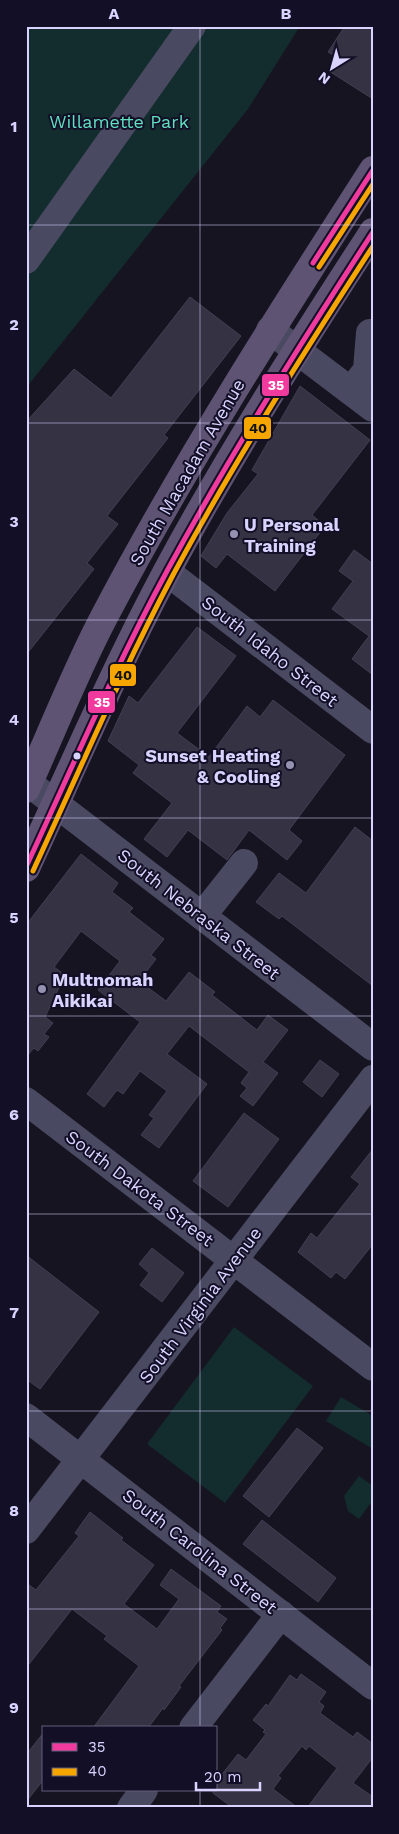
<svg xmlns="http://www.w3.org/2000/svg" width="399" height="1834" viewBox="0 0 399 1834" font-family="'Work Sans',sans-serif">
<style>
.green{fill:#132c2d}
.building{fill:#343243;stroke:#433f54}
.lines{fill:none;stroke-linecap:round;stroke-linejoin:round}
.minor{stroke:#4a4962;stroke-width:28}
.major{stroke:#5e5373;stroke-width:28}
.bus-1-casing{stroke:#130f26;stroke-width:9}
.bus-2-casing{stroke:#130f26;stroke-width:9}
.bus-1{stroke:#f13a9d;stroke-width:5}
.bus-2{stroke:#f7a600;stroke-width:5}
.grid{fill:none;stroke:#d9d4ff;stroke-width:1;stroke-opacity:0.55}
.poi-dot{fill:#9591b1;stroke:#130f26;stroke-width:2}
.bus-dot{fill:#d9d4ff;stroke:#130f26;stroke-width:2}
.labels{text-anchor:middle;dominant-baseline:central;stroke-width:4;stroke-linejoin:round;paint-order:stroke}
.park-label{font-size:18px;fill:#5fe0c0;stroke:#130f26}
.street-label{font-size:18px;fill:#d9d4ff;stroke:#130f26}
.poi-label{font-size:18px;font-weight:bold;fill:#d9d4ff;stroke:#130f26;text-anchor:start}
.line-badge{stroke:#130f26;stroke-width:2}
.badge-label{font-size:14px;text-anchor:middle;font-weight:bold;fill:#fff}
.pale-badge-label{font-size:14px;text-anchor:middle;font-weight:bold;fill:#111}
.neatline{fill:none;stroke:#d9d4ff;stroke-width:2}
.grid-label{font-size:16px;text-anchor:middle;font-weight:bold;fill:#d9d4ff}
</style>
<rect width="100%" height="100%" fill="#161421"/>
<g class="green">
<polygon points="26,26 300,26 248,109 26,388"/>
<polygon points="234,1327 313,1386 225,1503 147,1444"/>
<polygon points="341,1397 373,1416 373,1449 326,1421"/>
<polygon points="359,1476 373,1486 373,1500 359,1519 348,1511 344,1496"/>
</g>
<g class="building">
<polygon points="345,26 373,26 373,99 329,71 338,58 328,52"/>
<polygon points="190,297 241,336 164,435 168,438 107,516 118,524 87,563 94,569 26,655 26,422 74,369 111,398"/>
<polygon points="300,386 370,440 312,515 325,526 275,591 227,554 216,568 201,556 227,513 258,474 252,470"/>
<polygon points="354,550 373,564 373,675 352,659 369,636 332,609 353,581 339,571"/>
<polygon points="197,627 236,656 177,733 209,757 247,706 260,717 273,700 345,755 289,830 302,841 287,860 249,830 227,860 188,830 167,857 144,839 172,803 133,773 139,765 108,741 129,696 138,703"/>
<polygon points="355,827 373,841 373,986 282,916 279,919 256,902 279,873 306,893"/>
<polygon points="81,854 118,883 112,892 133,908 129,912 164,939 151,955 156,959 139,981 166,1001 189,972 215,992 212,995 257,1030 268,1015 288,1030 263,1062 278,1073 253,1106 240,1096 247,1088 241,1083 249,1072 189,1026 167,1054 207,1084 159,1148 141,1135 154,1118 149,1115 167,1091 140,1071 123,1094 117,1090 104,1107 87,1094 140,1022 98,990 120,961 81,931 54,967 65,975 45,1017 53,1023 44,1034 49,1037 38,1051 34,1048 26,1057 26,925"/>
<polygon points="320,1060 339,1074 322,1097 303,1082"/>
<polygon points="244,1113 279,1139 228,1207 193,1181"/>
<polygon points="373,1149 373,1244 345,1279 336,1272 331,1278 298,1252 311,1233 317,1238 360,1184 351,1177"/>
<polygon points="152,1248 184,1273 162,1302 140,1285 149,1273 139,1264"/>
<polygon points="26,1255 99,1312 40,1389 26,1379"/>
<polygon points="297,1428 323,1448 269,1517 243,1496"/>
<polygon points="90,1512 123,1538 121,1540 154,1565 124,1604 157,1629 179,1599 160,1585 171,1569 221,1606 217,1612 227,1619 220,1628 222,1630 179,1686 181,1687 164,1710 163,1708 148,1728 93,1728 139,1666 104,1639 107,1636 72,1609 26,1668 26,1583 36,1590 79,1536 75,1533"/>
<polygon points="262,1520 336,1578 318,1602 243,1544"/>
<polygon points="301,1674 326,1692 319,1702 324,1706 320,1713 353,1737 357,1732 373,1744 373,1757 353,1783 373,1797 373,1808 307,1808 337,1768 309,1746 306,1750 302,1746 278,1776 281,1778 273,1789 298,1808 233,1808 213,1793 213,1790 216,1790 216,1782 238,1754 246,1760 266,1734 263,1732 265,1730 253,1720 266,1704 268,1706 290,1675 297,1680"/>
<polygon points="44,1732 44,1779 26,1802 26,1755"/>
</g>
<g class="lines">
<g class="minor">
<polyline points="26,260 192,26"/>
<polyline points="270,330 373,408"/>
<polyline points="351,391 367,370 370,333"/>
<polyline points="167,572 373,730"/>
<polyline points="26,781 373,1047"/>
<polyline points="202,916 244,863"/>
<polyline points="26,1101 373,1367"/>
<polyline points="26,1417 373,1686"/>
<polyline points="26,1530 373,1079"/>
<polyline points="193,1728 281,1614"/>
<polyline points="131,1808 144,1790"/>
</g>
<g class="major">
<path d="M26,789C52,732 75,672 104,617C185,463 279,316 373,170"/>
<path d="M26,868C72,769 115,668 167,571C230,454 301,343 373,232"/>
</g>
<defs>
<g id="bus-1">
<polyline points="313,263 373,170"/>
<path d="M26,867C72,768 115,667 167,571C230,455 301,343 373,232"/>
</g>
<g id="bus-2">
<polyline points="319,267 373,184"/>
<path d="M33,871C79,772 122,671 173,575C234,462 303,354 373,246"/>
</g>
</defs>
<use href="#bus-1" class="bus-1-casing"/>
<use href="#bus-2" class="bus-2-casing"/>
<use href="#bus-1" class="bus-1"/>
<use href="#bus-2" class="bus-2"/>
</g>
<path class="grid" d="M200,26V1728M26,225H373M26,423H373M26,620H373M26,818H373M26,1016H373M26,1214H373M26,1411H373M26,1609H373M200,1790V1808"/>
<g class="poi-dot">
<circle cx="234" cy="534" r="5"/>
<circle cx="290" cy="765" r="5"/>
<circle cx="42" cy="989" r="5"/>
</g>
<circle class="bus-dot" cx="77" cy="756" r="4.5"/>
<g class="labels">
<g class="park-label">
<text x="119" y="121">Willamette Park</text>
</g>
<g class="street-label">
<text transform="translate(187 472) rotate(-60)">South Macadam Avenue</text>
<text transform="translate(270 651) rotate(38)">South Idaho Street</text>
<text transform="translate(199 914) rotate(38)">South Nebraska Street</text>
<text transform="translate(140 1188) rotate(37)">South Dakota Street</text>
<text transform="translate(200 1305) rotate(-53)">South Virginia Avenue</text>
<text transform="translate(200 1551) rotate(38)">South Carolina Street</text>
</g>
<g class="poi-label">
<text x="244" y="524">U Personal<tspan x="244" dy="21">Training</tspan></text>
<text x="280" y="755" text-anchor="end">Sunset Heating<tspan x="280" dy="21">&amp; Cooling</tspan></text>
<text x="52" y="979">Multnomah<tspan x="52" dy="21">Aikikai</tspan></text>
</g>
</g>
<g class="line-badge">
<rect x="261" y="373" width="29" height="24" rx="5" fill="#f13a9d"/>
<rect x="243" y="416" width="29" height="24" rx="5" fill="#f7a600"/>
<rect x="109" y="663" width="28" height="24" rx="5" fill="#f7a600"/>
<rect x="87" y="690" width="29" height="24" rx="5" fill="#f13a9d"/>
</g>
<g class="badge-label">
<text x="276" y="390">35</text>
<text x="102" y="707">35</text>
</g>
<g class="pale-badge-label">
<text x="258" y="433">40</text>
<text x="123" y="680">40</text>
</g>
<rect width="399" height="1834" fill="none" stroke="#130f26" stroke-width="55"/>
<rect x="42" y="1726" width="175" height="65" fill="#130f26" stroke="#625e7d"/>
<rect x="52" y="1743" width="25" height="8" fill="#f13a9d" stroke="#625e7d"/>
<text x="88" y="1752" font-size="15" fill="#d9d4ff">35</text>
<rect x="52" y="1768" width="25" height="8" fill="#f7a600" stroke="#625e7d"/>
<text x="88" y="1776" font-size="15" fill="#d9d4ff">40</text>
<g transform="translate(332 68) rotate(217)" stroke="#130f26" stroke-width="4" paint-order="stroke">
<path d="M0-4L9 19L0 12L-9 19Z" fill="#d9d4ff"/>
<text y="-8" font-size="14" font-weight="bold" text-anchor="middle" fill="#d9d4ff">N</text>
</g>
<path d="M196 1782v8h64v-8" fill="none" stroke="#d9d4ff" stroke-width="2.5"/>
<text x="204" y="1782" font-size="15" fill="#d9d4ff" stroke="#130f26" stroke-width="4" paint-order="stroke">20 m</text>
<rect x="28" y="28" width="344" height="1778" class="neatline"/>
<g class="grid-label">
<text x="114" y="19">A</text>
<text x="286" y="19">B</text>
<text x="14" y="132">1</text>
<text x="14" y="330">2</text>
<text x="14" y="527">3</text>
<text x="14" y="725">4</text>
<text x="14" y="923">5</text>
<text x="14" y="1120">6</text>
<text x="14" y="1318">7</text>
<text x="14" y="1516">8</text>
<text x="14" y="1713">9</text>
</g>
</svg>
